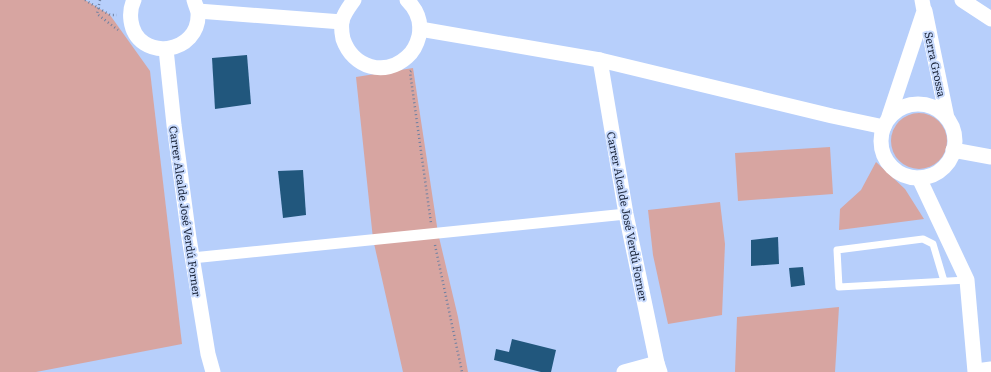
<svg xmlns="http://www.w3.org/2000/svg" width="991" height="372" viewBox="0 0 991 372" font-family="Literata,serif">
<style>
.green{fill:#d7a5a1}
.building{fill:#21577d}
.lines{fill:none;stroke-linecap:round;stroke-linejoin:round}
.path{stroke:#6e80a1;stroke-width:2.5;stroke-dasharray:1 3;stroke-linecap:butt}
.service{stroke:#fff;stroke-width:7}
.pedestrian{stroke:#fff;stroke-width:11}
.minor{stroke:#fff;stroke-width:15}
.labels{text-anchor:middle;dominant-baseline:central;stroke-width:4;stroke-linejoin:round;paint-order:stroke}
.street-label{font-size:11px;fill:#1b253a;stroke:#cadcfe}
</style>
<rect width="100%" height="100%" fill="#b7cffb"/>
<g class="green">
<polygon points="0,0 85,0 110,15 150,71 182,344 36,372 0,372"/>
<polygon points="413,68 438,233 458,317 468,372 403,372 373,239 356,77"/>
<circle cx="919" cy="141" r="28"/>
<polygon points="830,147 833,194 738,201 735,153"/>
<polygon points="876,162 905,189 924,219 839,230 840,209 861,190"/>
<polygon points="720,202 725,244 722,315 668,324 653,255 648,210"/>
<polygon points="839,307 835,372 735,372 737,317"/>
</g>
<g class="building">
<polygon points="247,55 251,104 215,109 212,58"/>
<polygon points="303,170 306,215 283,218 278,171"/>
<polygon points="778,237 779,264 751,266 751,240"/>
<polygon points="803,267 805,285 791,287 789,268"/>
<polygon points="512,339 556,350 551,372 541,372 494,360 496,349 509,352"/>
</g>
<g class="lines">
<g class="path">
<polyline points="85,0 110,15 117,15"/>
<polyline points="100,0 97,14 118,30"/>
<polyline points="411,71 410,72 431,223"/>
<polyline points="435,245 462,372"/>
</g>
<polyline class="service" points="944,281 933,244 923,239 837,250 839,287 967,280"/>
<polyline class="pedestrian" points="192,258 626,214"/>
<g class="minor">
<path d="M134,0C131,6 130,14 131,21C137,63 201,55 198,12C197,8 195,4 194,0"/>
<path d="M354,0C349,7 344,13 342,21C341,27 342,34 343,39C353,68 385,77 407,57C413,52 417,44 419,36C422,22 417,10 407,0"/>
<polyline points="962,0 991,19"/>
<polyline points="198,11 342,22"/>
<polyline points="925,11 947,118"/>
<polyline points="420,29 600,60 832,116 884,127"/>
<polyline points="166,49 174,125 189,238 208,354 213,372"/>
<polyline points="600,60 626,214 657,363 660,372"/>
<circle cx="918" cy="141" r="37"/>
<polyline points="889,116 924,11 922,0"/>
<polyline points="953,150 991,157"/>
<polyline points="919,178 967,280 975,372"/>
<polyline points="976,371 991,369"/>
<polyline points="624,372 657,363"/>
</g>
</g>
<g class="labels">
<g class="street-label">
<text transform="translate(936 64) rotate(78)">Serra Grossa</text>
<text transform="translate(186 211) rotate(82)">Carrer Alcalde José Verdú Forner</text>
<text transform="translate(628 216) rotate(79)">Carrer Alcalde José Verdú Forner</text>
</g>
</g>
</svg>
